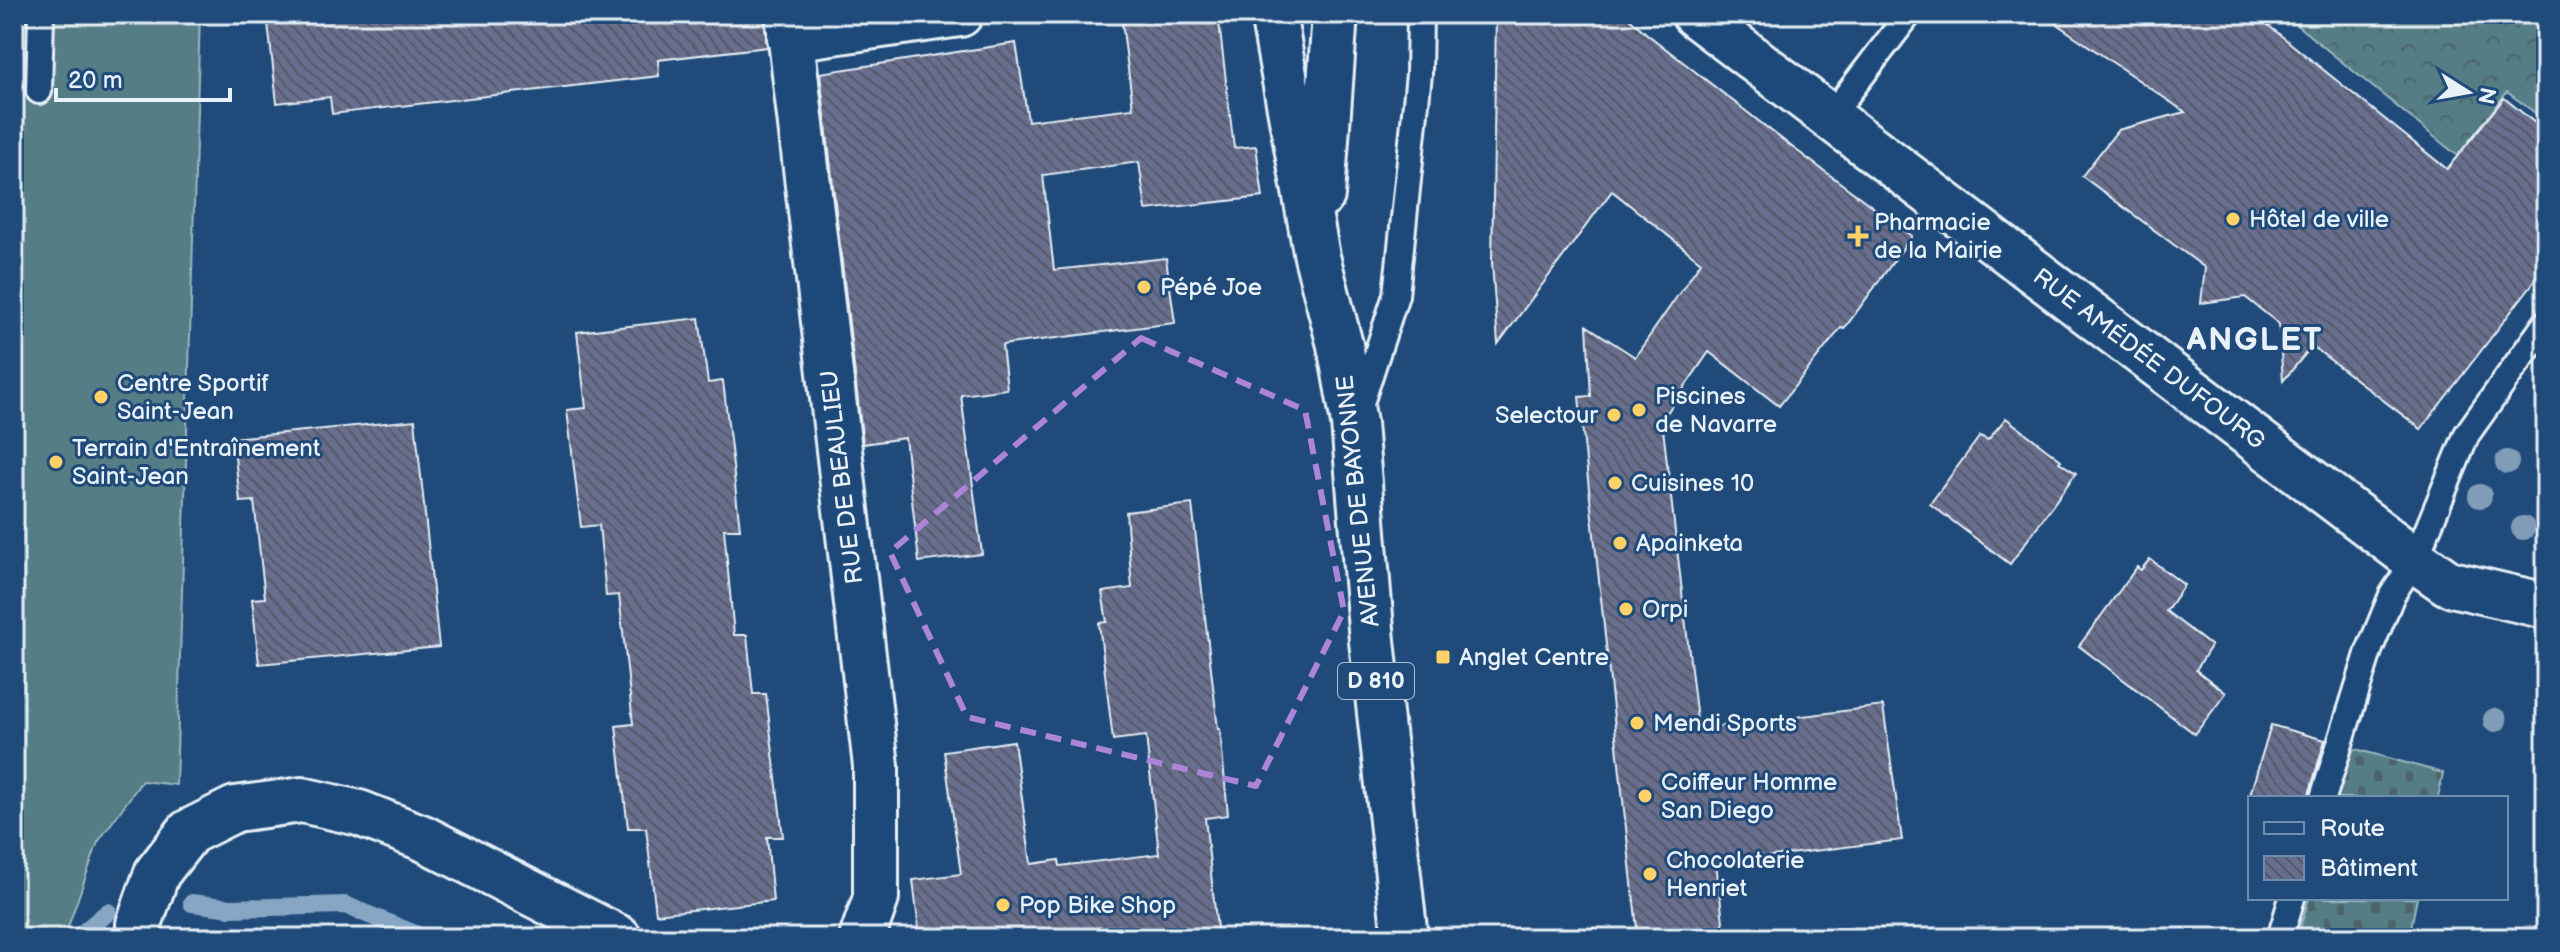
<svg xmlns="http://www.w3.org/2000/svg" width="2560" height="952" viewBox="0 0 2560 952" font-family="'Balsamiq Sans',sans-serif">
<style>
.grass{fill:#547d85;stroke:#9eb7be;stroke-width:2}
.forest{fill:url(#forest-crowns);stroke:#9eb7be;stroke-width:2}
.cemetery{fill:url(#cemetery-stones);stroke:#9eb7be;stroke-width:2}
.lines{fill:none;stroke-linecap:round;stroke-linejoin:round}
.stream{stroke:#86a6c4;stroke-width:18}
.building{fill:url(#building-back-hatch);stroke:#e8f1f8;stroke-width:2}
.lane-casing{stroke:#e8f1f8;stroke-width:30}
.street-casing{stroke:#e8f1f8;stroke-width:50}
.primary-casing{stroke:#e8f1f8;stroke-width:50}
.lane{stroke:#1f4a7a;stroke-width:24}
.street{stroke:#1f4a7a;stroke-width:44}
.primary{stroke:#1f4a7a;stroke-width:44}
.tree{fill:#819cb6}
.marked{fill:none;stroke:#ac85d9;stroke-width:6;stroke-dasharray:16 10;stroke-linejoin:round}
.poi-dot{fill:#ffd166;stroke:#1f4a7a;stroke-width:3}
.labels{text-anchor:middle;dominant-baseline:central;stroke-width:6;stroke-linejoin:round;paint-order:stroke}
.shield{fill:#1f4a7a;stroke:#acbfd2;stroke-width:2}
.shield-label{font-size:22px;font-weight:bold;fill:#e8f1f8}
.poi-label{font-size:24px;fill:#e8f1f8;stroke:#1f4a7a;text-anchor:start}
.street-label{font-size:24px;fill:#e8f1f8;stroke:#1f4a7a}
.district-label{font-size:32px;font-weight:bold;letter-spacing:2px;fill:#e8f1f8;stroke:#1f4a7a}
</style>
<defs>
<pattern id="forest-crowns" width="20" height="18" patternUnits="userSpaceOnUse" patternTransform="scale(2)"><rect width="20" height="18" fill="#547d85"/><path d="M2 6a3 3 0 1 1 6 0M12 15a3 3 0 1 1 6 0" fill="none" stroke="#4e656a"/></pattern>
<pattern id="cemetery-stones" width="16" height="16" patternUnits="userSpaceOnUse" patternTransform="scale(2)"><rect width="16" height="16" fill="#547d85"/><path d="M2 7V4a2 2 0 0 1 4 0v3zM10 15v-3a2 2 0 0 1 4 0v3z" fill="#4e656a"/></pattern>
<pattern id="building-back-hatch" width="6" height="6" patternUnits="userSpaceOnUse" patternTransform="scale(2)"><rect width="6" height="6" fill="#676e8d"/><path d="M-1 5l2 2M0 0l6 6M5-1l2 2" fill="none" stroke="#555968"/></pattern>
</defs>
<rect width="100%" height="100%" fill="#1f4a7a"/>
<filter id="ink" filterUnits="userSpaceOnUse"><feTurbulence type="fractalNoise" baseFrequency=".0125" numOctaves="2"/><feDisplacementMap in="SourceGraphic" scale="16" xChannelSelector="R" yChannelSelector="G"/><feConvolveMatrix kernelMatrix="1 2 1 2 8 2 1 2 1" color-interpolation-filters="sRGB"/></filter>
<g filter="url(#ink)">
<polygon class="grass" points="14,14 200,14 176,785 142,781 98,842 64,938 14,938"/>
<polygon class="forest" points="2283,14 2546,14 2546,121 2507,92 2458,156"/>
<g class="cemetery">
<polygon points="2352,748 2443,773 2438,798 2337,798"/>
<polygon points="2309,898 2417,898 2409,938 2297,938"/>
</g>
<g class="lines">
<g class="stream">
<polyline points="192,903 231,908 345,905 425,938"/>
<polyline points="77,938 108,912"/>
</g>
</g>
<g class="building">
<polygon points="267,14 764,14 767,47 658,60 659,76 332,114 330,97 277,103"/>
<polygon points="1189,14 1218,14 1234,148 1256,146 1263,197 1146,210 1139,162 1043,175 1054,270 1166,258 1175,323 1002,345 1007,389 961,395 982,554 919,562 905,438 863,444 820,73 1016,43 1028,121 1133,108 1122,22"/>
<polygon points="1496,14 1625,14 1647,34 1792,147 1912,236 1844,329 1841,328 1779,406 1709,352 1662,420 1698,729 1883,706 1902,840 1716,863 1725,938 1638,938 1579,397 1591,396 1587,326 1635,357 1701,262 1612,191 1498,344 1492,263"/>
<polygon points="2042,14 2254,14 2447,169 2504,98 2546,132 2546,266 2421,429 2312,346 2283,381 2279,324 2245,297 2201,303 2205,268 2082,176 2118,130 2185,112"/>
<polygon points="699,318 708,383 723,381 730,440 740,529 724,529 734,635 747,635 753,694 766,694 783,837 767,837 773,901 656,914 646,828 628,828 616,726 633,724 619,595 606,596 599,525 581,527 567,410 586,408 577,332"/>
<polygon points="2006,418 2061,460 2059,462 2076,473 2010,564 1930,504 1980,436 1988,440"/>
<polygon points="415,420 439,647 259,664 252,599 265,598 254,501 240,502 233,438"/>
<polygon points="1192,504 1218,729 1220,729 1228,815 1205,818 1218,938 1120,938 1119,926 1023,938 920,938 913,880 961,874 944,751 1014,741 1031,864 1059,860 1060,866 1159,854 1146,736 1113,740 1099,623 1107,622 1102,592 1132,588 1126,512"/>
<polygon points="2150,559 2184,585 2166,611 2211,646 2196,670 2226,693 2195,734 2079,646 2137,567 2141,570"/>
<polygon points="2271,725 2325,740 2308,798 2249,798"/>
</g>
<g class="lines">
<defs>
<g id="lane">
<polyline points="39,91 41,14"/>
<polyline points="1830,117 1909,14"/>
<polyline points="1359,409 1396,295 1419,74 1420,14"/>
<polyline points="2323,798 2369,651 2392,595 2415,560 2467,434 2546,323"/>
<polyline points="2280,938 2292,898"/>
</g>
<g id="street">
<polyline points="788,14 876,766 876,898 862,938"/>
<polyline points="1694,14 2415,560 2448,583 2546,606"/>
<polyline points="790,38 960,14"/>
<polyline points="139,938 139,924 157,873 189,832 235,809 302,800 359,813 423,838 619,938"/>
</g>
<g id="primary">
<polyline points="1273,14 1317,257 1340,345 1354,423 1372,641 1405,938"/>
<polyline points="1322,195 1335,14"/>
</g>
</defs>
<use href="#lane" class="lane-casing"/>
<use href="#street" class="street-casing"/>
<use href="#primary" class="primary-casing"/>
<use href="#lane" class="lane"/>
<use href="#street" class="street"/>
<use href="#primary" class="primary"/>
</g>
<g class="tree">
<circle cx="2507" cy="462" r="12"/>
<circle cx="2480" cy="496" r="12"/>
<circle cx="2523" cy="528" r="12"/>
<circle cx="2495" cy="720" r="12"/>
</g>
</g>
<path class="marked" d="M1141,338L1305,410L1344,611L1256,786L967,717L890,552Z"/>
<g class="poi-dot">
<circle cx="2233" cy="219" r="8"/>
<path d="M1854 224h8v8h8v8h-8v8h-8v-8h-8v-8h8z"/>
<circle cx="1144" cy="287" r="8"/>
<circle cx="101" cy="397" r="8"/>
<circle cx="1639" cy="410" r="8"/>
<circle cx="1614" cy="415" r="8"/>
<circle cx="56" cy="462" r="8"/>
<circle cx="1615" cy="483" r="8"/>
<circle cx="1620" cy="543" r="8"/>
<circle cx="1626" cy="609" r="8"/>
<rect x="1435" y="649" width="16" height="16" rx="4"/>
<circle cx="1637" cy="723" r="8"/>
<circle cx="1645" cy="796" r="8"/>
<circle cx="1650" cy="874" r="8"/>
<circle cx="1003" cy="905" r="8"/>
</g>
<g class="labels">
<rect class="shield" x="1338" y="663" width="76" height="36" rx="6"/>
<g class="shield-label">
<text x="1376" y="681">D 810</text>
</g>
<g class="poi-label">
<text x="2249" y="219">Hôtel de ville</text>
<text x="1874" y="222">Pharmacie<tspan x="1874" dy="28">de la Mairie</tspan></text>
<text x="1160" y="287">Pépé Joe</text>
<text x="117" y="383">Centre Sportif<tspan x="117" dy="28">Saint-Jean</tspan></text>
<text x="1655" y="396">Piscines<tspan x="1655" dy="28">de Navarre</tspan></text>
<text x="1598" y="415" text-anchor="end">Selectour</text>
<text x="72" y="448">Terrain d'Entraînement<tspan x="72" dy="28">Saint-Jean</tspan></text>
<text x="1631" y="483">Cuisines 10</text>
<text x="1636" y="543">Apainketa</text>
<text x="1642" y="609">Orpi</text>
<text x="1459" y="657">Anglet Centre</text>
<text x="1653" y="723">Mendi Sports</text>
<text x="1661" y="782">Coiffeur Homme<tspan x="1661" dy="28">San Diego</tspan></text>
<text x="1666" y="860">Chocolaterie<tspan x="1666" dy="28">Henriet</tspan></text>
<text x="1019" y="905">Pop Bike Shop</text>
</g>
<g class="street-label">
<text transform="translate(2149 359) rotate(37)">RUE AMÉDÉE DUFOURG</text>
<text transform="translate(842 477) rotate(-97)">RUE DE BEAULIEU</text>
<text transform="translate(1358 501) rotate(-96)">AVENUE DE BAYONNE</text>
</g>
<g class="district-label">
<text x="2255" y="340">ANGLET</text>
</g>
</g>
<rect width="2560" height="952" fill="none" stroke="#1f4a7a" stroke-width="48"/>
<rect x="24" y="24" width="2512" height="904" fill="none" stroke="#e8f1f8" stroke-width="3" filter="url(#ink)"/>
<rect x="2248" y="796" width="260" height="104" fill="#1f4a7a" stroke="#6f8dac" stroke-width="2"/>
<rect x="2264" y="822" width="40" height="12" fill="#1f4a7a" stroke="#6f8dac" stroke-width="2"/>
<text x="2320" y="836" font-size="24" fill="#e8f1f8">Route</text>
<rect x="2264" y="856" width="40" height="24" fill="url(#building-back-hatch)" stroke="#6f8dac" stroke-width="2"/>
<text x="2320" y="876" font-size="24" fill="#e8f1f8">Bâtiment</text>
<g transform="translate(2468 92) rotate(101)" stroke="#1f4a7a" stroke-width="6" paint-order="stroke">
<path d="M0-6L14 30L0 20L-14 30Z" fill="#e8f1f8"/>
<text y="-12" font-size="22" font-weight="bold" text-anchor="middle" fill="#e8f1f8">N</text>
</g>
<path d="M56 88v12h174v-12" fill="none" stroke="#e8f1f8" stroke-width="4"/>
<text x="68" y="88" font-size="24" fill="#e8f1f8" stroke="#1f4a7a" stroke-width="6" paint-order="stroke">20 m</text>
</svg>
